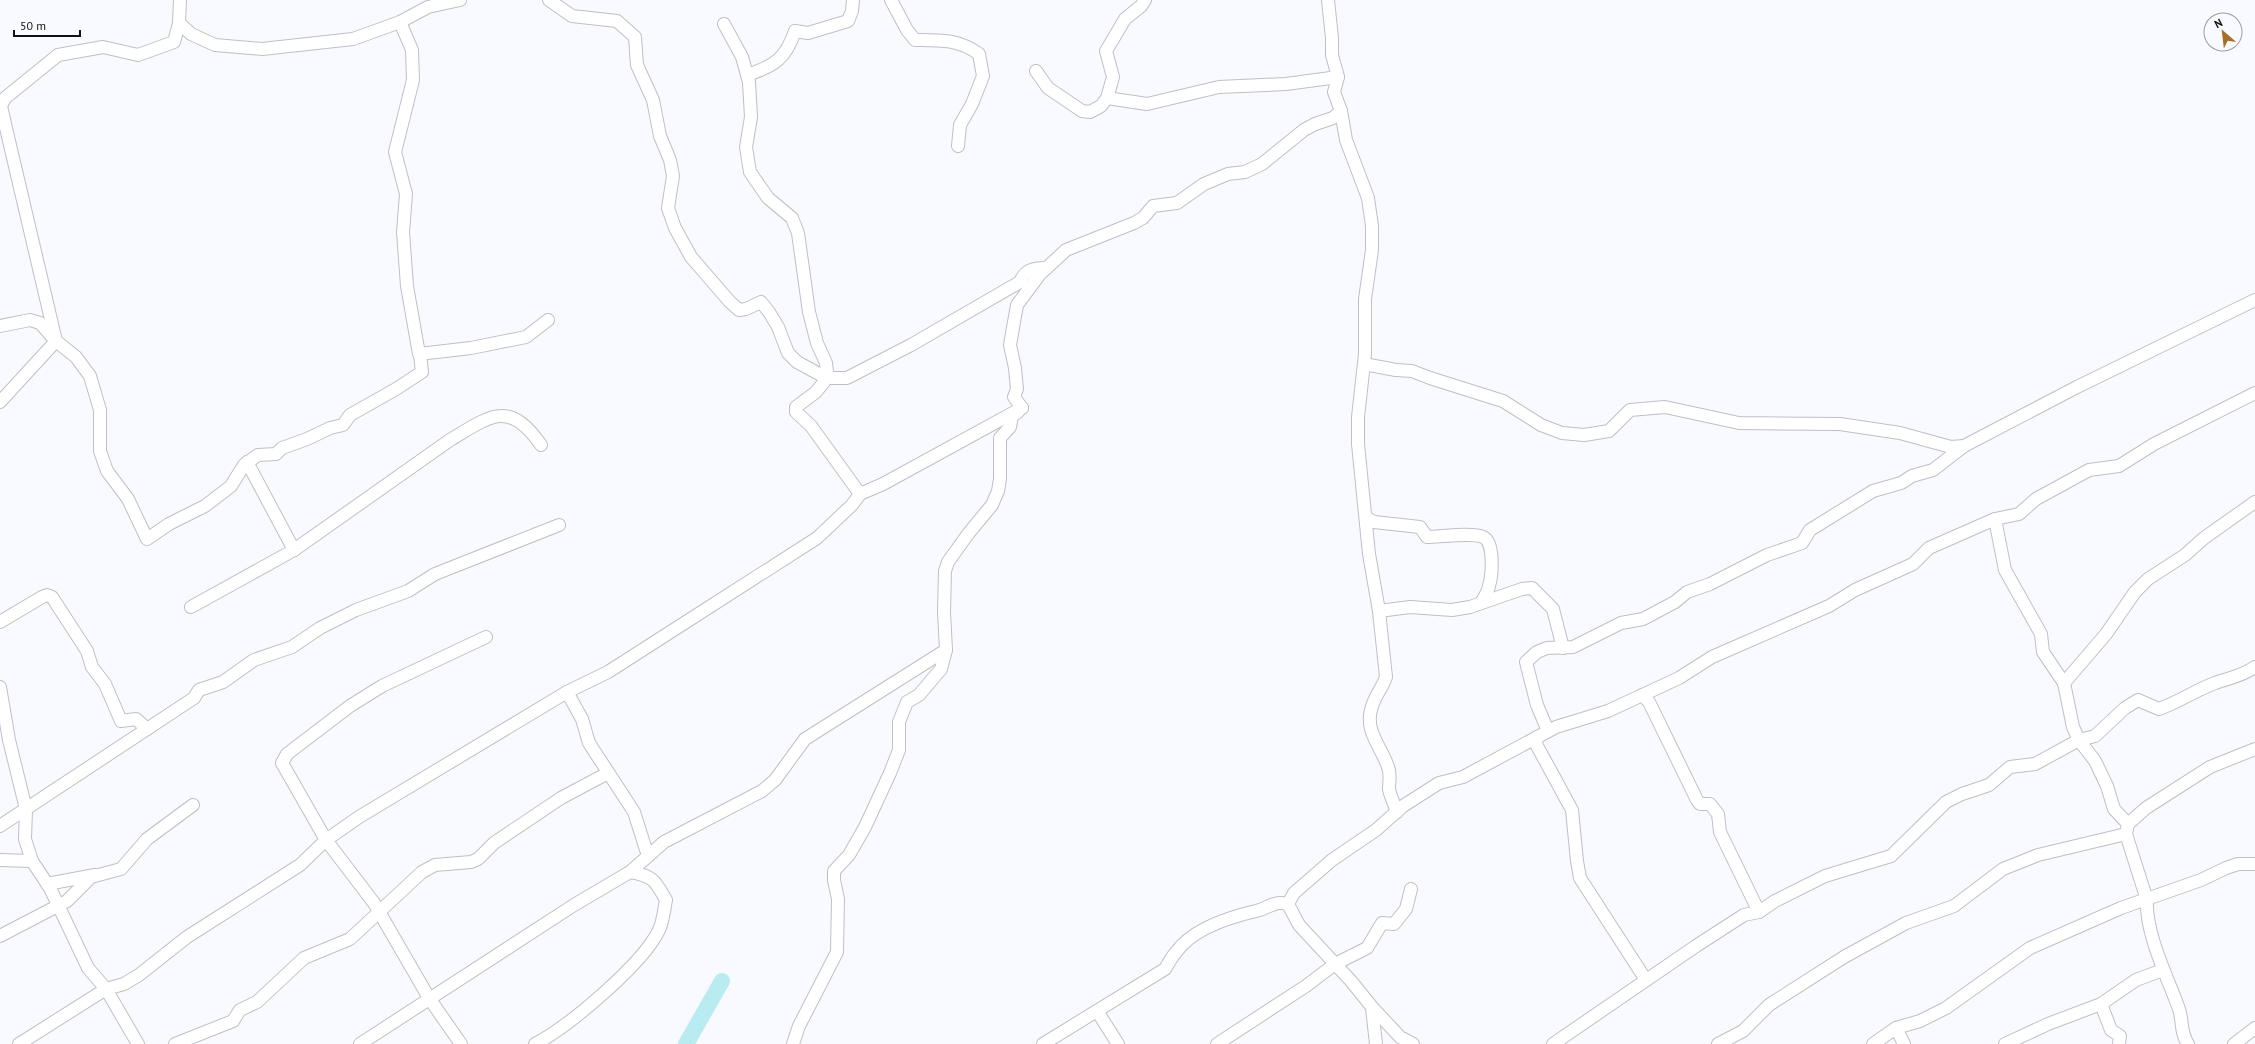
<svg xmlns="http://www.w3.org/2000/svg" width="2255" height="1044" viewBox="0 0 2255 1044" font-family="'PT Sans',sans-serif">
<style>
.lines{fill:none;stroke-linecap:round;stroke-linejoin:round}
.river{stroke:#b9ecf1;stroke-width:16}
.minor-casing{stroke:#bec0c6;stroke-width:14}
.minor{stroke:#fff;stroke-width:12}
</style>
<rect width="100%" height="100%" fill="#f8faff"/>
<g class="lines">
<polyline class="river" points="686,1044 722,981"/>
<defs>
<g id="minor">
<path d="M549,0L572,16L617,21L635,37L637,65L653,100L660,136L670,160L673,176L668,208L675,228L691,257L730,302L739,310L746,309L761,302L769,312L778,327L788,353L797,362L821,375L832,378H847L911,345L1020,282C1025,270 1033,268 1046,268"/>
<path d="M891,0L907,30L915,40C940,40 958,39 979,54L983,76L972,104L960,125L958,146"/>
<path d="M1328,0L1332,38V55L1338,77L1334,92L1341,111L1346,140L1368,198L1372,226V250L1365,299V354L1358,417V444L1369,554L1379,611L1386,677C1382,689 1374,696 1371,710C1365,732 1382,748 1388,767C1391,774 1389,781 1389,789C1390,796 1395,805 1397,812"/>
<polyline points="400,22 412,50 413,80 395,152 406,194 403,232 407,286 419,354 471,348 526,337 548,320"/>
<polyline points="179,23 180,0"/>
<polyline points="724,24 742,57 749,82 751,117 746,147 750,172 768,198 792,218 798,233 809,312 817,343 826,363 827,372 824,382 816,392 796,407 796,412 811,426 860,494"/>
<polyline points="1036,71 1048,88 1082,111 1090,112 1101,106 1107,98 1113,77 1106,51 1125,19 1141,6 1145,0"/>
<path d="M747,75C775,66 786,58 795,31L808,33L848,21L852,11L853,0"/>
<polyline points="1107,98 1147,104 1219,87 1286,84 1338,77"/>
<polyline points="0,326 30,320 40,323 56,341 76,357 90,376 100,410 100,451 107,471 128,499 147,539 169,524 205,506 231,486 244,465 258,455 276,454 282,448 307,439 330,428 343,425 350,415 396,389 422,372 420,354"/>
<polyline points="1364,364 1396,370 1412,371 1430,378 1487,396 1503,401 1541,425 1562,433 1584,435 1609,431 1630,410 1665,407 1739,423 1840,424 1900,433 1951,447 1964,446 2077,387 2255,300"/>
<polyline points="0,402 56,341 6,128 1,106 5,98 58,55 103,47 138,55 174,42 179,23 191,34 215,45 262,49 353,39 400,22 428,7 460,0"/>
<polyline points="1022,408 1014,397 1017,389 1015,368 1010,345 1017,305 1040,274 1066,250 1134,223 1143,218 1153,206 1177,203 1204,184 1228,174 1245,172 1262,164 1304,130 1315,124 1333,118 1341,111"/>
<polyline points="247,462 294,550"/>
<path d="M1367,518L1374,522L1420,527L1427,537C1440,537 1472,532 1483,537C1495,542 1492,576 1489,586C1488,592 1484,598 1481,603"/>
<path d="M1995,519L2005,570L2041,634L2043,652L2064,683L2073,727L2079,740L2095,761L2107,786L2114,809L2128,824L2126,834L2147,900C2145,933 2168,978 2179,1009C2183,1021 2180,1032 2188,1044"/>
<path d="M191,607L294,550L450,440C490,416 509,399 541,445"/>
<polyline points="1379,611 1410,607 1452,610 1470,607 1522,589 1532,588 1553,609 1563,648"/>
<polyline points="0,622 42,597 47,595 52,597 87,651 92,667 105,684 121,721 136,719 147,729"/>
<polyline points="2064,683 2106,634 2135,592 2148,579 2185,555 2204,538 2255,502"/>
<polyline points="0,687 9,740 26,809 25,839 32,861 50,888 88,968 106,989 138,1044"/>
<polyline points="567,692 582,719 589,743 634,812 648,856"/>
<polyline points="1642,695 1649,702 1697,800 1700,804 1710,804 1718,814 1720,832 1759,912"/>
<polyline points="1548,731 1537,705 1526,662 1537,652 1547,648 1573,647 1621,623 1643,619 1675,602 1687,592 1710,584 1767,555 1802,543 1810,530 1873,491 1901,483 1912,476 1933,470 1964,446"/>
<polyline points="1537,737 1536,744 1572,810 1577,861 1580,878 1646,980"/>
<polyline points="2128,824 2146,808 2210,767 2255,749"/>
<polyline points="0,826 194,698 199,690 223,682 254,660 292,647 320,628 356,610 408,591 435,574 559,525"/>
<polyline points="0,860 32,861"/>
<polyline points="47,884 95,875"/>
<polyline points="1288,904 1294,893 1332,860 1376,830 1403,806 1439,783 1463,777 1556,727 1608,711 1679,678 1712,657 1829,606 1855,590 1913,564 1929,548 1995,519 2019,514 2036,499 2089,470 2119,466 2154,444 2255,393"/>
<polyline points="0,936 67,901 91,877 121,869 147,839 193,805"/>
<polyline points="2101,1004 2111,1030 2120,1036 2119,1044"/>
<polyline points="1372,1008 1376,1044"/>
<polyline points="1097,1011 1118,1044"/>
<polyline points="1896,1028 1904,1044"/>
<polyline points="19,1044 106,989 124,984 139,975 187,937 300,865 326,840 359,817 567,692 608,672 700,613 817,538 852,505 860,494 883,484 1022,408"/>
<polyline points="175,1044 233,1021 240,1010 257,1002 304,958 350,939 422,872 435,865 471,862 478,859 494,843 561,798 608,773"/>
<polyline points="360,1044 574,905 630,872 664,842 762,791 775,780 805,739 946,650"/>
<polyline points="461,1044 429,998 374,903 326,840 282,763 287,754 350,706 382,686 486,637"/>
<path d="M535,1044C568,1027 643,964 659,930C663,922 664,910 666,900C655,880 653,876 630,872"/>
<polyline points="793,1044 799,1026 837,952 838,899 834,880 834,871 849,855 865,827 890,773 899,750 899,722 907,702 919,695 941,669 946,650 944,612 945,571 948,562 968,534 992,505 998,491 1000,479 1000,438 1010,427 1012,416 1018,412"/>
<path d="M1043,1044L1165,969C1169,963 1172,956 1177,951C1194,928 1230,917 1256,911C1270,908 1273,900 1288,904L1299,925L1351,981L1372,1007L1400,1037L1413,1044"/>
<polyline points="1217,1044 1306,986 1335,964 1367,948 1382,923 1394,924 1406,909 1411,889"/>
<path d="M1553,1044L1696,946L1744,915L1759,912L1775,901L1825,876L1891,856L1946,802L1962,794L1989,785L2010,767L2035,764L2079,740L2095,736L2125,708L2138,700L2159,709C2179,702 2196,690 2215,683C2230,678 2242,676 2255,667"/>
<polyline points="1718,1044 1743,1031 1769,1005 1844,957 1906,923 1954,906 2003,869 2038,855 2126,834"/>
<polyline points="1873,1044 1896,1028 1920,1021 1946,1008 2030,948 2121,908 2201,880 2226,868 2238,864 2255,864"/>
<polyline points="2005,1044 2048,1024 2101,1004 2136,980 2163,970"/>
<polyline points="2234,1044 2255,1028"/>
</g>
</defs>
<use href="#minor" class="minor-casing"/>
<use href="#minor" class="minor"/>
</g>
<g transform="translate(2223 32) rotate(332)"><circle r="19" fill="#f8faff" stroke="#9c9da1"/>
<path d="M0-3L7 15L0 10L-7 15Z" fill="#a57129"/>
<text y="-6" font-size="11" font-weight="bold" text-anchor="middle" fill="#111214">N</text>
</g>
<path d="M14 30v6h66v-6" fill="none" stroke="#111214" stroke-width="2"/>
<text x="20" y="30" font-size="12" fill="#111214" stroke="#f8faff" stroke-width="3" paint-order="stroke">50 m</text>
</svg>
